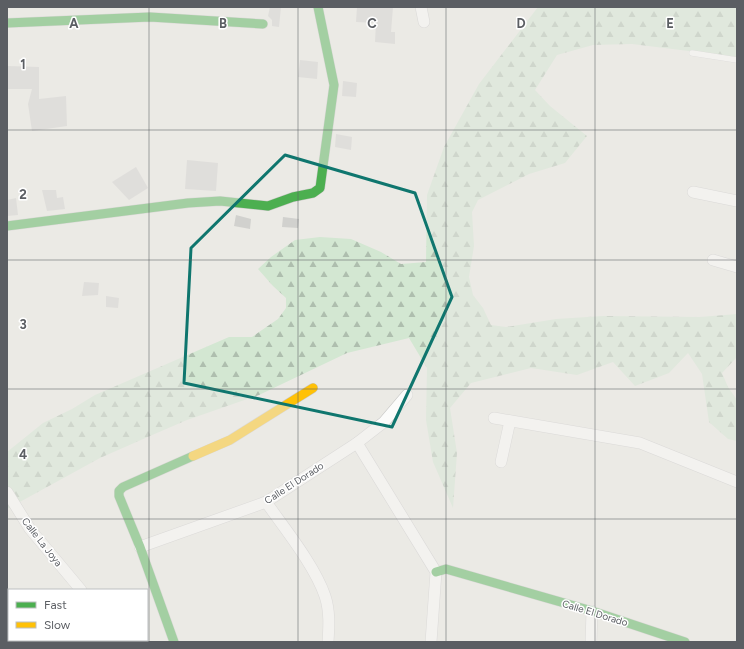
<svg xmlns="http://www.w3.org/2000/svg" width="744" height="649" viewBox="0 0 744 649" font-family="Figtree,sans-serif">
<style>
.forest{fill:url(#forest-firs)}
.building{fill:#d1d1ce}
.lines{fill:none;stroke-linecap:round;stroke-linejoin:round}
.lane-casing{stroke:#c8c8c7;stroke-width:6}
.street-casing{stroke:#c8c8c7;stroke-width:12}
.fast-casing{stroke:#c7c7c5;stroke-width:10}
.slow-casing{stroke:#c7c7c5;stroke-width:10}
.lane{stroke:#fcfcfb;stroke-width:5.5}
.street{stroke:#fcfcfb;stroke-width:11}
.fast{stroke:#4caf50;stroke-width:9}
.slow{stroke:#ffc107;stroke-width:9}
.marked{fill:none;stroke:#0f766e;stroke-width:3;stroke-linejoin:round}
.grid{fill:none;stroke:#5b5e63;stroke-width:1;stroke-opacity:0.55}
.labels{text-anchor:middle;dominant-baseline:central;stroke-width:3;stroke-linejoin:round;paint-order:stroke}
.street-label{font-size:10px;fill:#5b5e63;stroke:#fff}
.grid-label{font-size:13px;text-anchor:middle;font-weight:bold;fill:#5b5e63;stroke:#fff;stroke-width:3;stroke-linejoin:round;paint-order:stroke}
</style>
<defs>
<pattern id="forest-firs" width="22" height="20" patternUnits="userSpaceOnUse"><rect width="22" height="20" fill="#d3e7d2"/><path d="M5 1l3.5 6h-7zM16 11l3.5 6h-7z" fill="#aebeae"/></pattern>
</defs>
<rect width="100%" height="100%" fill="#ebeae5"/>
<polygon class="forest" points="538,7 737,7 737,57 632,44 593,45 557,55 535,90 550,106 587,136 565,163 529,174 478,200 472,212 474,246 469,277 473,295 483,308 491,325 506,327 556,319 603,316 700,317 737,314 737,357 722,373 728,387 737,400 737,441 728,439 709,422 702,374 688,353 669,373 635,386 613,362 577,375 531,368 471,383 450,408 457,453 453,508 433,462 426,420 427,368 409,338 347,353 259,395 187,420 150,436 100,458 7,509 7,452 43,423 72,409 95,395 229,337 252,337 278,319 286,308 286,298 273,286 258,269 271,257 295,240 320,237 351,239 381,252 401,264 426,262 427,195 444,147 479,84"/>
<g class="building">
<polygon points="270,7 281,7 279,27 272,26 272,20 268,16"/>
<polygon points="357,7 393,7 391,32 395,32 395,44 375,42 376,23 356,22"/>
<polygon points="300,60 318,62 317,79 298,77"/>
<polygon points="8,66 39,67 39,99 66,96 67,126 32,131 28,104 32,89 7,89"/>
<polygon points="343,81 357,83 356,97 342,96"/>
<polygon points="336,134 352,137 351,150 335,147"/>
<polygon points="187,160 218,163 216,191 185,189"/>
<polygon points="136,167 148,188 129,200 112,182"/>
<polygon points="42,190 56,190 57,198 63,197 65,209 47,211"/>
<polygon points="16,198 18,215 7,216 7,200"/>
<polygon points="236,215 251,219 250,229 234,226"/>
<polygon points="283,217 299,219 298,228 282,227"/>
<polygon points="84,282 99,283 98,295 82,296"/>
<polygon points="106,296 119,298 118,308 106,307"/>
</g>
<g class="lines">
<defs>
<polyline id="lane" points="692,53 737,60"/>
<g id="street">
<polyline points="421,7 424,22"/>
<polyline points="693,192 737,201"/>
<polyline points="713,260 737,267"/>
<polyline points="494,418 640,443 737,482"/>
<polyline points="357,443 436,572 431,642"/>
<polyline points="501,462 510,421"/>
<polyline points="7,492 30,529 81,590"/>
<path d="M266,502C285,529 315,566 325,596C330,611 329,627 328,642"/>
<polyline points="140,547 266,502 357,443 384,422 407,395"/>
<polyline points="105,640 106,642"/>
<polyline points="591,642 592,611"/>
</g>
<g id="fast">
<polyline points="7,23 150,17 263,24"/>
<polyline points="7,226 188,203 220,201 268,206 293,197 313,193 320,188 334,85 318,7"/>
<polyline points="436,572 446,569 592,611 685,642"/>
<polyline points="174,642 140,547 119,496 119,491 123,487 193,456"/>
</g>
<polyline id="slow" points="193,456 230,440 313,388"/>
</defs>
<use href="#lane" class="lane-casing"/>
<use href="#street" class="street-casing"/>
<use href="#fast" class="fast-casing"/>
<use href="#slow" class="slow-casing"/>
<use href="#lane" class="lane"/>
<use href="#street" class="street"/>
<use href="#fast" class="fast"/>
<use href="#slow" class="slow"/>
</g>
<path d="M0 0H744V649H0ZM285,155L415,193L452,297L392,427L184,383L191,248Z" fill="#ebeae5" fill-opacity=".55" fill-rule="evenodd"/>
<path class="marked" d="M285,155L415,193L452,297L392,427L184,383L191,248Z"/>
<path class="grid" d="M149,7V642M298,7V642M446,7V642M595,7V642M7,130H737M7,260H737M7,389H737M7,519H737"/>
<g class="labels">
<g class="street-label">
<text transform="translate(294 483) rotate(-33)">Calle El Dorado</text>
<text transform="translate(42 542) rotate(52)">Calle La Joya</text>
<text transform="translate(595 613) rotate(17)">Calle El Dorado</text>
</g>
</g>
<g class="grid-label">
<text x="74" y="28">A</text>
<text x="223" y="28">B</text>
<text x="372" y="28">C</text>
<text x="521" y="28">D</text>
<text x="670" y="28">E</text>
<text x="23" y="69">1</text>
<text x="23" y="199">2</text>
<text x="23" y="329">3</text>
<text x="23" y="459">4</text>
</g>
<rect width="744" height="649" fill="none" stroke="#5b5e63" stroke-width="16"/>
<rect x="8" y="589" width="140" height="52" fill="#ffffff" stroke="#bdbfc1"/>
<rect x="16" y="602" width="20" height="6" fill="#4caf50" stroke="#bdbfc1"/>
<text x="44" y="609" font-size="12" fill="#5b5e63">Fast</text>
<rect x="16" y="622" width="20" height="6" fill="#ffc107" stroke="#bdbfc1"/>
<text x="44" y="629" font-size="12" fill="#5b5e63">Slow</text>
</svg>
